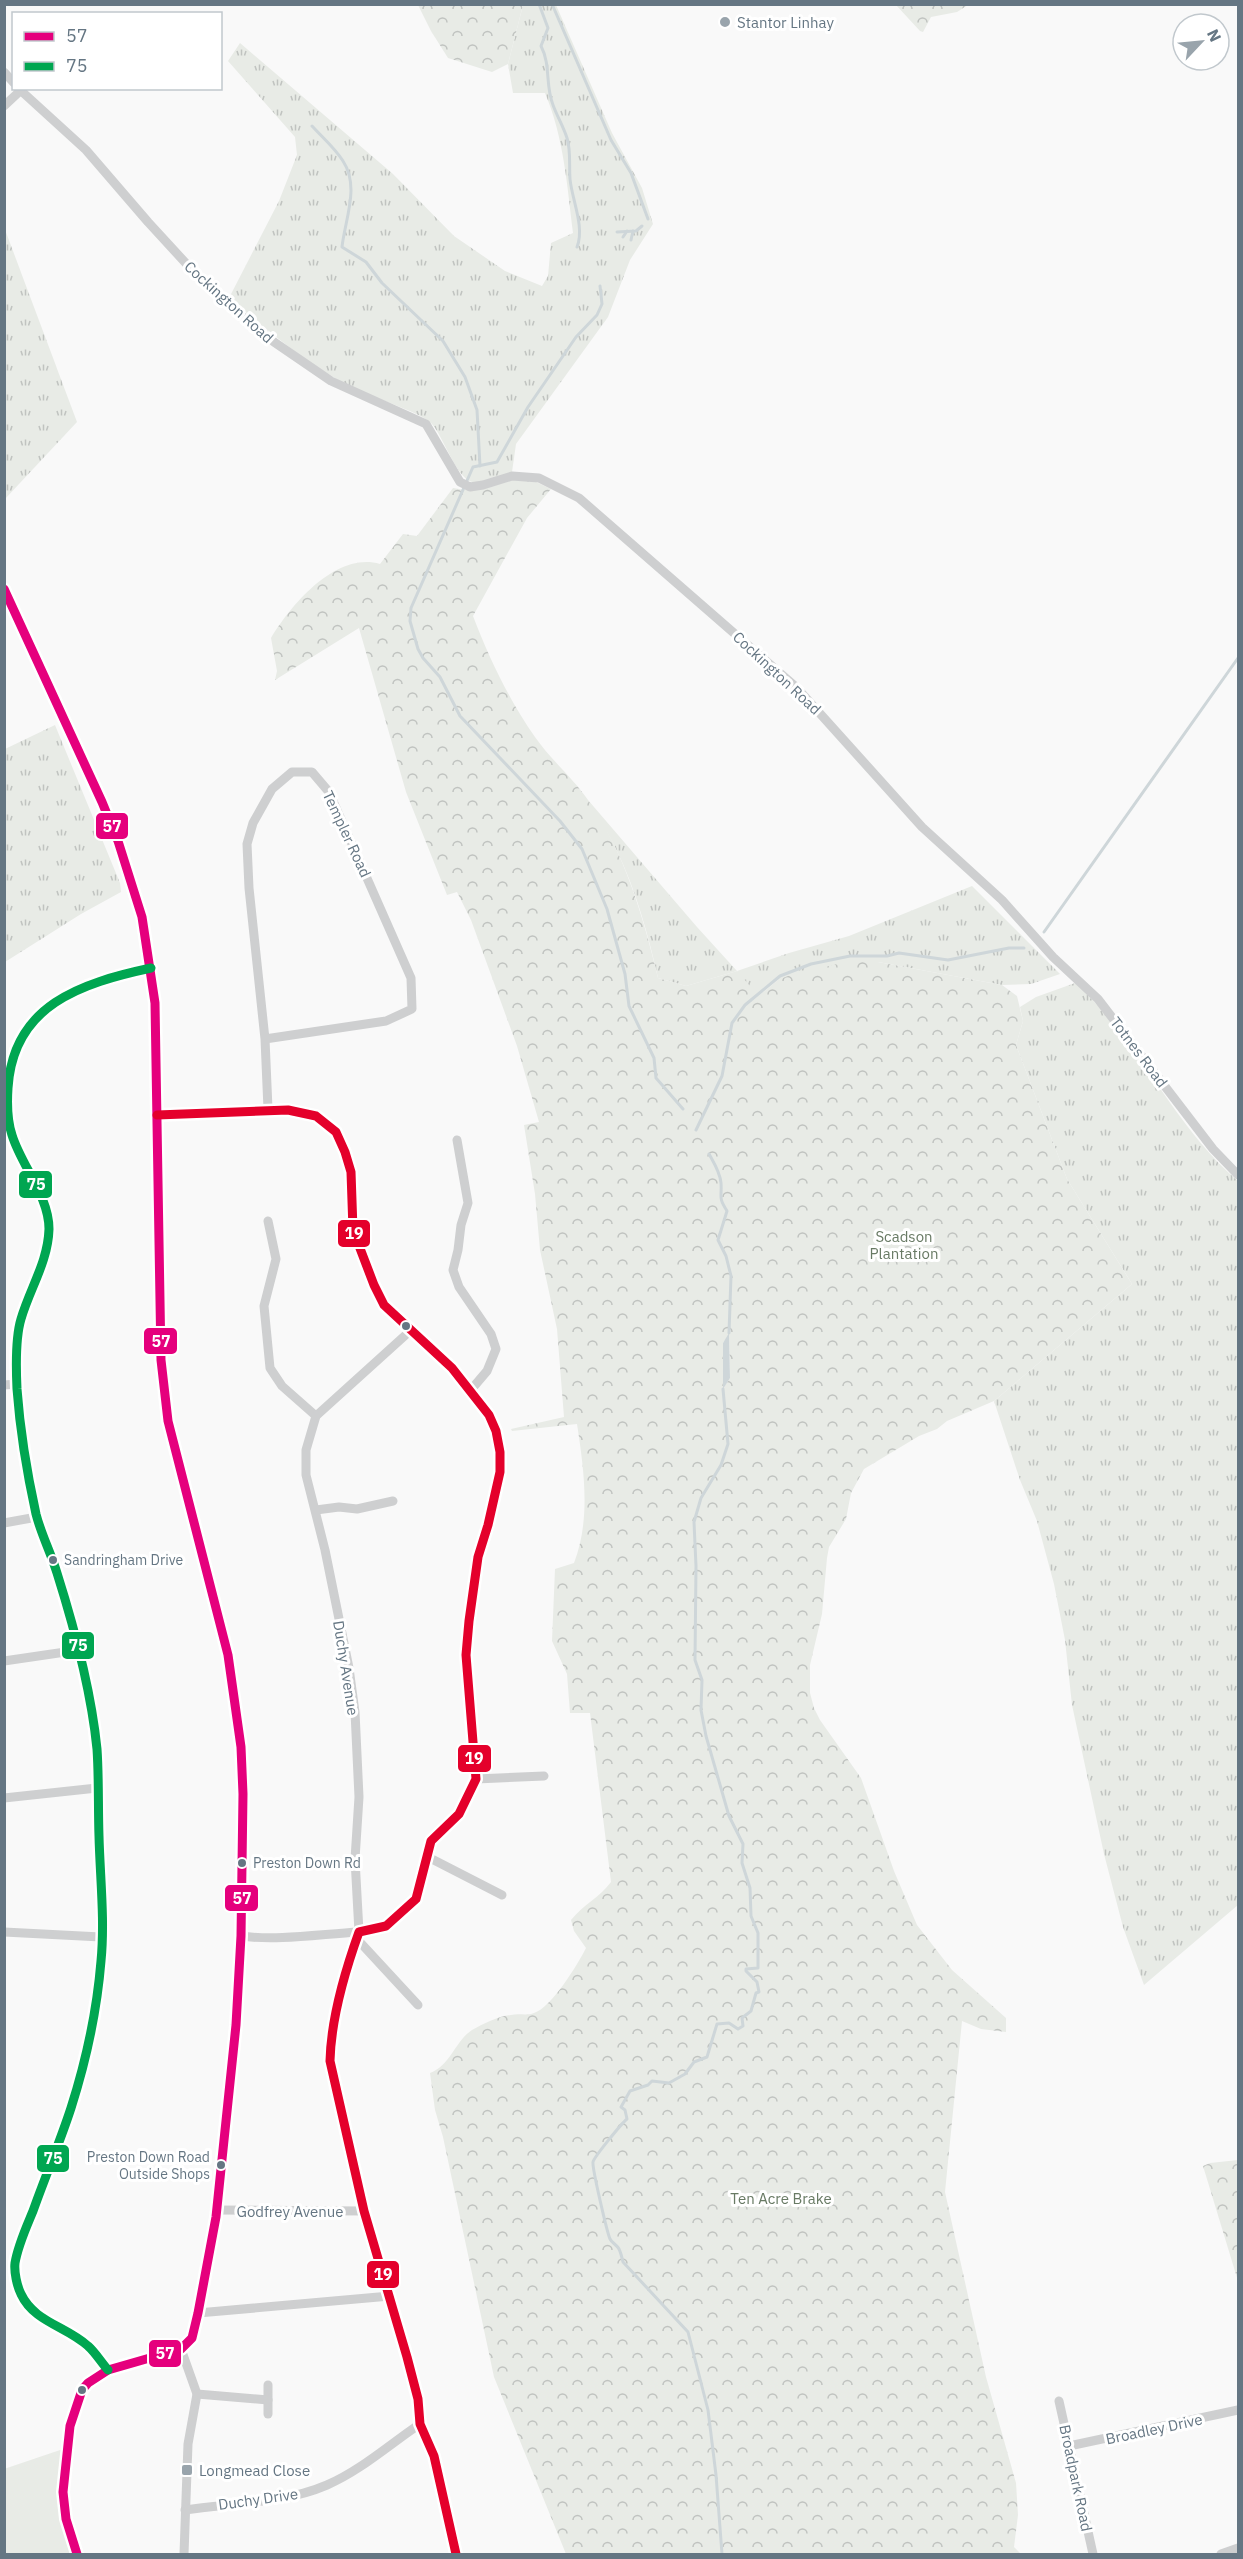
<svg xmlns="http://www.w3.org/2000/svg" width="1243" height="2559" viewBox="0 0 1243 2559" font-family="'IBM Plex Sans',sans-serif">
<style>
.grass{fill:url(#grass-tufts)}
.forest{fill:url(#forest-crowns);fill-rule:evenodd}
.park{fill:#e8ebe6}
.water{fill:#ced6d9}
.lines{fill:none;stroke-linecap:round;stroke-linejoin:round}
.stream{stroke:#ced6d9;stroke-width:3}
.minor{stroke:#cecfd0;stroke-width:9}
.tertiary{stroke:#cecfd0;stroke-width:12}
.bus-1-casing{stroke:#fff;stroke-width:14}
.bus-2-casing{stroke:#fff;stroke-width:14}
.bus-3-casing{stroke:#fff;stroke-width:14}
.bus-1{stroke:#e5007d;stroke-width:9}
.bus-2{stroke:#00a651;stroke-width:9}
.bus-3{stroke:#e4002b;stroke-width:9}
.poi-dot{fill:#99a4ac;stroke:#fff;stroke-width:2}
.bus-dot{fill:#657683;stroke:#fff;stroke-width:2}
.labels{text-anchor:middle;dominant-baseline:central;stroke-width:6;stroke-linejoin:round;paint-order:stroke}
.bus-label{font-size:14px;fill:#657683;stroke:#fff;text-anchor:start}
.poi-label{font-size:15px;fill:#657683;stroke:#fff;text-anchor:start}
.street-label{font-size:15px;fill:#657683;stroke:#fff}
.park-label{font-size:15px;fill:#687a64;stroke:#fff}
.line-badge{stroke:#fff;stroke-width:2}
.badge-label{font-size:16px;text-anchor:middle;font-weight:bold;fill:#fff}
</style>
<defs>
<pattern id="grass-tufts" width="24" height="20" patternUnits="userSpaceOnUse" patternTransform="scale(1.5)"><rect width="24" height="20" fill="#e8ebe6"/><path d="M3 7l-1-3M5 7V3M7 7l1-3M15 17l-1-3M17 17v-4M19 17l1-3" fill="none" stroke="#c0c3c0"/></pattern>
<pattern id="forest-crowns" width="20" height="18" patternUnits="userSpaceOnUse" patternTransform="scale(1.5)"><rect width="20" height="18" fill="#e8ebe6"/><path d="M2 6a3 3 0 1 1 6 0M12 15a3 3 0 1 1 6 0" fill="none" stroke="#c0c3c0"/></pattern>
</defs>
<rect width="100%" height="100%" fill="#f9f9f9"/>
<g class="grass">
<path d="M523,5H556L612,133L642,188L653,224L630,260L608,317L516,444L512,472C501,476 484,485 472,482C456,478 443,435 431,423C420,412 368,396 351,387C306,363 268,331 229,298L279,201L297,155L295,137L228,61L240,43L393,174L454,236L505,271L542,286L548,276L551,243L573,233C567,185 564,138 545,93H513L508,64Z"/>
<polygon points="4,227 77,422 5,499 4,499"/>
<polygon points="55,725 120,883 121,892 81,914 5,962 5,749"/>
<path d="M588,800L697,927L737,971L789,953L849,936L972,886L1060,974L1031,984L1002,985L878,962L778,980L752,1001L737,971L686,986L658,978C648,934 636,890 616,849C608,832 597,816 588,800Z"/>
<path d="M1075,983C1139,1040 1173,1126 1238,1181V1905L1144,1985L1123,1927L1104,1854L1072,1705L1065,1640L1054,1584L1037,1521L1020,1480L994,1401L1132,1284L1067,1179L1016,1045L1023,1021L1020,1007L1036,997Z"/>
</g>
<g class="forest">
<polygon points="418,5 523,5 508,64 492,72 448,58 431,31"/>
<polygon points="896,5 968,5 957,12 931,17 923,32 920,31"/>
<path d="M512,479L534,481L551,489L527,518L473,616C489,658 509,700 535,737C551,760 573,778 588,800C625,853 643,916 658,978L686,986L737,971L750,986L752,1001L778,980L798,972L850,962H878L1002,985L1017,996L1023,1021L1016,1045L1067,1179L1132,1284L994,1401L947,1421L937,1429L919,1436L864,1469L851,1493L846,1519L829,1547L827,1558L822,1614L810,1665V1693L814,1708L820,1720L861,1778L894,1871L917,1925L952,1970L1006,2018V2032L981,2029L962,2021L945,2192L986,2377L1016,2483L1018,2515L1014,2547L1021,2554H566L494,2377L443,2137L435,2110L430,2073C451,2065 455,2041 472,2030C483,2024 499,2016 511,2015C518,2013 527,2016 534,2013C551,2008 578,1964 586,1948L574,1931L571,1920C583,1905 600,1897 611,1882L590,1713H570L567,1674L552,1641L555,1569L574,1563C591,1519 584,1470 577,1424L512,1431L511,1429L564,1417L557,1329L540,1250L535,1194L524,1125L539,1122L517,1046L471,920L457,892L447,895L406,792L359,628L275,680L277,671L271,638C291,605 336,551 380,564L403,534L417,536L453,488C478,493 489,487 512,479ZM729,1335L730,1378L723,1388V1343Z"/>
<polygon points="1238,2160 1238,2281 1203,2166 1210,2163"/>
</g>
<polygon class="park" points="66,2448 63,2492 77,2554 5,2554 4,2469"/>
<polygon class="water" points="729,1333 730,1378 723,1389 723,1343"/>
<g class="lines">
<g class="stream">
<path d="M539,4L548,28L541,46C551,65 545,85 553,105C557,116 563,126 567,138C571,150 569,166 570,179C572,200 585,227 577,247"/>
<polyline points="552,4 611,140 631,173 648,219"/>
<path d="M312,126C322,137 335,148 343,161C360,187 345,219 342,247L366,262L382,283L443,341L465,377L477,410L480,466"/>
<polyline points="617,232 636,231 642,226"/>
<polyline points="623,237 627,231"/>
<polyline points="631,240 633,231"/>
<polyline points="600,286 602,304 597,315 576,337 528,407 497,462 473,467 411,608 410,621 418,649 423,658 440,677 460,716 560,821 582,849 607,909 625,974 629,1006 654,1058 656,1078 683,1109"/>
<polyline points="1044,932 1238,658"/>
<polyline points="696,1130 722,1076 732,1023 745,1005 780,976 811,964 850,956 887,956 899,953 948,960 1009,948 1024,948"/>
<path d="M709,1154C714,1163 720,1172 721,1183C722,1198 718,1197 727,1211L718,1240L726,1256L731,1276L729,1333"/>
<path d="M722,2554L716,2475L708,2410L688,2332L623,2262C622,2258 621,2253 619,2249C617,2245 612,2243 610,2239C607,2232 592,2168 593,2162C594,2157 622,2123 627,2119L625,2110L621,2107L630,2091L648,2085L652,2081L669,2083L685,2074L694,2062L707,2057L717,2024L729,2023L738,2029L743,2026L742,2018L751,2011L756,1993L759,1992L757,1982L746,1971V1969L758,1968V1933L751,1916L750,1888L742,1863L743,1844L729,1816L706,1736L701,1710L702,1680L695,1660L696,1566L694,1522L701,1498L721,1465L728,1444L723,1389"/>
</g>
<g class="minor">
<polyline points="4,72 14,83"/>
<polyline points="18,88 86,150 148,222 204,283 224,301 274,342 331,381 426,424 460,482 470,487 483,485 512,476 539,478 579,498 797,688 922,827 1002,900 1053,957 1098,999 1213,1149 1238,1175"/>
<polyline points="4,106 20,91"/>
<polyline points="265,1039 386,1021 412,1009 411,978 329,792 312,772 292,772 272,789 253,823 247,844 249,888 265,1039 268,1109"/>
<path d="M157,1115L288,1110L316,1116L336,1132L345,1152L351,1172L353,1230L374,1285L384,1305L452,1368L489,1415L496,1431L500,1452V1472L488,1525L478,1557L469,1621L466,1655L476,1779L459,1814L431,1841L416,1899L386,1926L359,1932C345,1971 331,2019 330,2061L364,2211L407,2357L418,2399L420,2424L434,2456L456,2554"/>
<polyline points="457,1140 468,1203 461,1225 458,1250 453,1270 459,1287 491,1334 496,1349 487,1371 470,1391"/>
<polyline points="268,1221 276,1259 264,1306 270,1368 282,1386 316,1416"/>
<polyline points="4,1385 17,1384"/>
<polyline points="316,1510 339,1507 357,1509 393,1501"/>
<polyline points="4,1523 37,1517"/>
<polyline points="4,1661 79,1650"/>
<polyline points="476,1779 544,1776"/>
<polyline points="4,1798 97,1788"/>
<polyline points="426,1856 502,1895"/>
<polyline points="4,1932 101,1937"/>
<path d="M241,1936C278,1941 321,1934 359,1932L355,1859L359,1797L355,1712L349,1668L325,1550L306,1475V1450L316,1416L410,1331"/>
<polyline points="357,1939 418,2005"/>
<polyline points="216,2210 364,2211"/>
<polyline points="198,2313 390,2296"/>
<polyline points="181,2349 197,2394 188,2444 184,2554"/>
<path d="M108,2370C101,2362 95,2352 88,2346C66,2326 34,2322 21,2294C17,2286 14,2272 15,2263C18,2245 26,2228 33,2211C45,2177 60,2142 71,2108C86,2061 97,2010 101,1961C105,1920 100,1877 99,1836C98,1807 99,1778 97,1749C91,1689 75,1630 57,1573C51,1553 41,1534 36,1514C27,1473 20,1430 17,1389C16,1368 15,1339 21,1319C30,1288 48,1262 49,1229C49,1196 21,1165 12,1135C7,1120 7,1103 8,1088C13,1005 81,983 151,968"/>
<polyline points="268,2385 268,2414"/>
<polyline points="197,2394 268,2400"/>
<polyline points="1059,2401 1093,2554"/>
<polyline points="1069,2446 1238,2410"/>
<path d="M185,2510C231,2503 283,2504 327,2485C360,2471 390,2444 420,2424"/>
<polyline points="1221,2554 1238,2548"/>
</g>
<polyline class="tertiary" points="4,589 102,802 118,841 142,917 155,1003 161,1360 168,1421 228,1655 241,1747 243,1794 241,1936 236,2025 216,2217 198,2313 192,2338 181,2349 108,2370 88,2383 82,2390 70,2426 63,2492 66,2519 77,2554"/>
<defs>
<polyline id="bus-1" points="4,589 102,802 118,841 142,917 155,1003 161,1360 168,1421 228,1655 241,1747 243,1794 241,1936 236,2025 216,2217 198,2313 192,2338 181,2349 108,2370 88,2383 82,2390 70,2426 63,2492 66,2519 77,2554"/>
<path id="bus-2" d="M108,2370C101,2362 95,2352 88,2346C66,2326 34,2322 21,2294C17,2286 14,2272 15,2263C18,2245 26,2228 33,2211C45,2177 60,2142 71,2108C86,2061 97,2010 101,1961C105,1920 100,1877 99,1836C98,1807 99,1778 97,1749C91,1689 75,1630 57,1573C51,1553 41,1534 36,1514C27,1473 20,1430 17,1389C16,1368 15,1339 21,1319C30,1288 48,1262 49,1229C49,1196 21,1165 12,1135C7,1120 7,1103 8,1088C13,1005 81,983 151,968"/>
<path id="bus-3" d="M157,1115L288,1110L316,1116L336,1132L345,1152L351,1172L353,1230L374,1285L384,1305L452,1368L489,1415L496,1431L500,1452V1472L488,1525L478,1557L469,1621L466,1655L476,1779L459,1814L431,1841L416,1899L386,1926L359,1932C345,1971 331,2019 330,2061L364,2211L407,2357L418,2399L420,2424L434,2456L456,2554"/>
</defs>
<use href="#bus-1" class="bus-1-casing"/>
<use href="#bus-2" class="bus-2-casing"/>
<use href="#bus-3" class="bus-3-casing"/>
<use href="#bus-1" class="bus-1"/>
<use href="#bus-2" class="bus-2"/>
<use href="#bus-3" class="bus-3"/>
</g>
<g class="poi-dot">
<circle cx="725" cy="22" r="6"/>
<rect x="181" y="2464" width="12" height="12" rx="3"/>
</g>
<g class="bus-dot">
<circle cx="406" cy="1326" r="5"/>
<circle cx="53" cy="1560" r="5"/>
<circle cx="242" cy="1863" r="5"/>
<circle cx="221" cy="2165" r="5"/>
<circle cx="82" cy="2390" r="5"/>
</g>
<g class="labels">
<g class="bus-label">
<text x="64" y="1560">Sandringham Drive</text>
<text x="253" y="1863">Preston Down Rd</text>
<text x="210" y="2157" text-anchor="end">Preston Down Road<tspan x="210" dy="17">Outside Shops</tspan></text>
</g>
<g class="poi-label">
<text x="737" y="22">Stantor Linhay</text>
<text x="199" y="2470">Longmead Close</text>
</g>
<g class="street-label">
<text transform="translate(229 302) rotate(42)">Cockington Road</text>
<text transform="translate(777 673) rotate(43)">Cockington Road</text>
<text transform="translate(347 834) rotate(65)">Templer Road</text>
<text transform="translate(1139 1052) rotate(53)">Totnes Road</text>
<text transform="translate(346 1668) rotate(81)">Duchy Avenue</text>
<text x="290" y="2211">Godfrey Avenue</text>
<text transform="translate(1154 2429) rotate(-12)">Broadley Drive</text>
<text transform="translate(1076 2478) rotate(78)">Broadpark Road</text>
<text transform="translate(258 2499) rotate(-8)">Duchy Drive</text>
</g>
<g class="park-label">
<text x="904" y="1236">Scadson<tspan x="904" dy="17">Plantation</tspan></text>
<text x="781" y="2198">Ten Acre Brake</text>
</g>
</g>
<g class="line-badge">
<rect x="95" y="812" width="34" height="28" rx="6" fill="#e5007d"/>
<rect x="18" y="1170" width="35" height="29" rx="6" fill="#00a651"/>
<rect x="337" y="1219" width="34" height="29" rx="6" fill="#e4002b"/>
<rect x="143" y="1327" width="35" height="28" rx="6" fill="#e5007d"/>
<rect x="61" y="1631" width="34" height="29" rx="6" fill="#00a651"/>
<rect x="457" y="1744" width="35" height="29" rx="6" fill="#e4002b"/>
<rect x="224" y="1884" width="35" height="28" rx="6" fill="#e5007d"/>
<rect x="36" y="2144" width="34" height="29" rx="6" fill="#00a651"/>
<rect x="366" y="2260" width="34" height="29" rx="6" fill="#e4002b"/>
<rect x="148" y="2339" width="34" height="29" rx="6" fill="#e5007d"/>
</g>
<g class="badge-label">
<text x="112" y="832">57</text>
<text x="36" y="1190">75</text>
<text x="354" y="1239">19</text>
<text x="161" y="1347">57</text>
<text x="78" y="1651">75</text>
<text x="474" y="1764">19</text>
<text x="242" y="1904">57</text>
<text x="53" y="2164">75</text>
<text x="383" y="2280">19</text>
<text x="165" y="2359">57</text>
</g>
<rect width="1243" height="2559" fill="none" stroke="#657683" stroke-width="12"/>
<rect x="12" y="12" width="210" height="78" fill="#ffffff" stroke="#c1c8cd" stroke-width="1.5"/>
<rect x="24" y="32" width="30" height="9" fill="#e5007d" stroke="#c1c8cd" stroke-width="1.5"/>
<text x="66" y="42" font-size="18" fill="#657683">57</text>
<rect x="24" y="62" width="30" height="9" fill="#00a651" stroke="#c1c8cd" stroke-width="1.5"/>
<text x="66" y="72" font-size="18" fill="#657683">75</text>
<g transform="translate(1201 42) rotate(64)"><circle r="28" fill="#ffffff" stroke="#c1c8cd" stroke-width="1.5"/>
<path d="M0-4.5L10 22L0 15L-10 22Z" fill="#99a4ac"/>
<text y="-9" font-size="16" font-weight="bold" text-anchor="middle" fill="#657683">N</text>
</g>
</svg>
